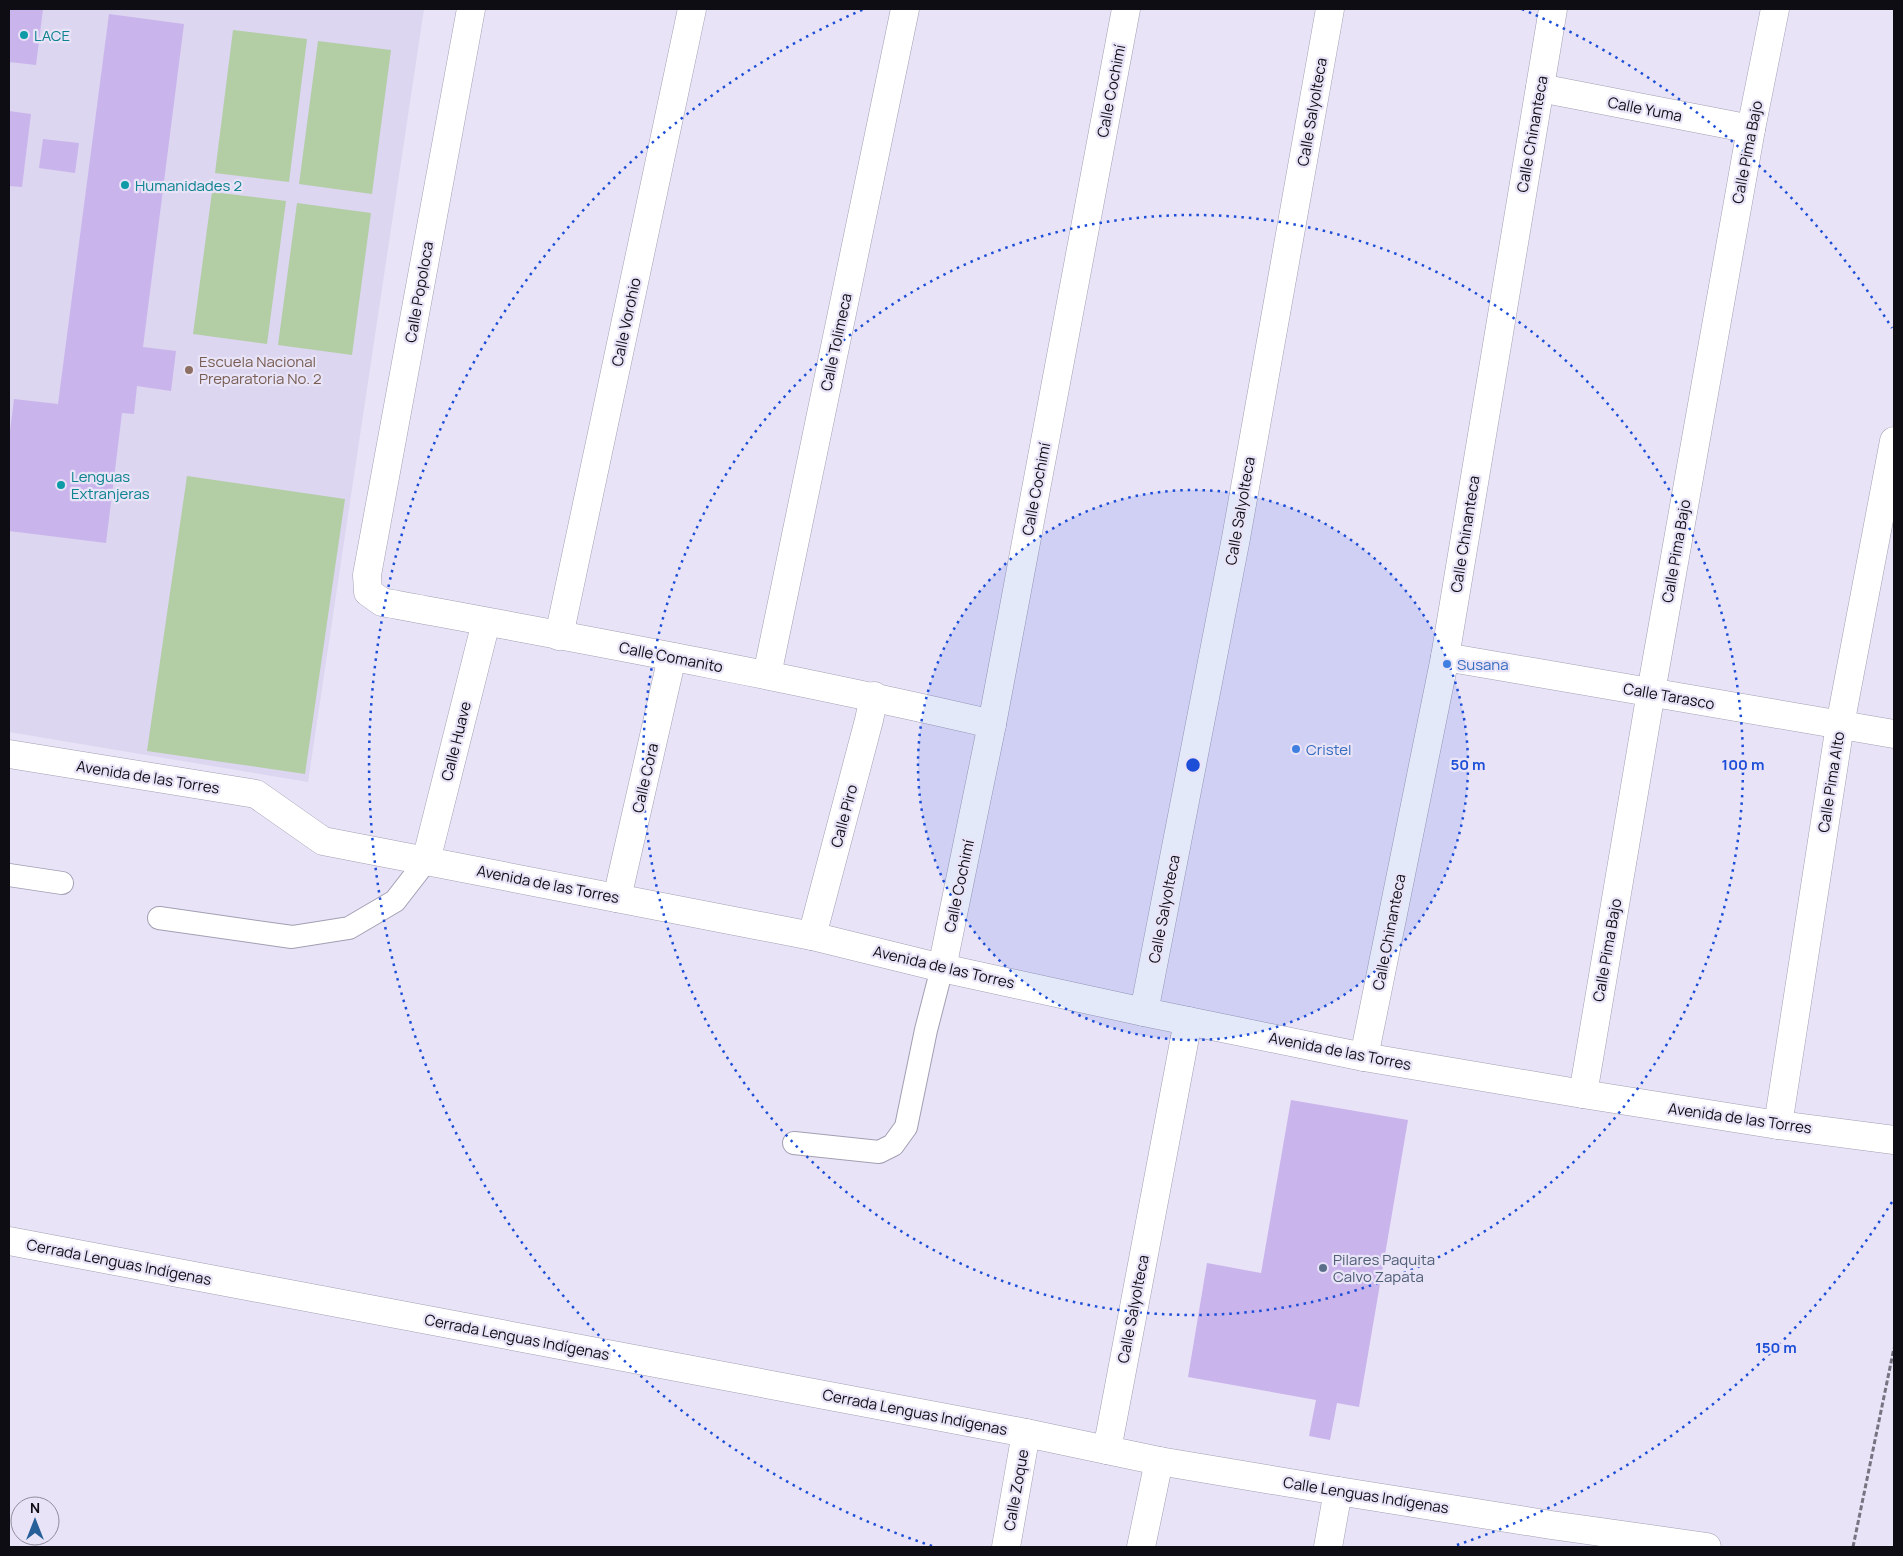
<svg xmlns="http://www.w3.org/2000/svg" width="1903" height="1556" viewBox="0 0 1903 1556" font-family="Manrope,sans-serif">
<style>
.built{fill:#dcd6f0}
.green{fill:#b3cda5}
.building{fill:#cab4ec}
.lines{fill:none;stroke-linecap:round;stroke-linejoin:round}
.lane-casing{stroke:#a39fb2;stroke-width:24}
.street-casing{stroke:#a39fb2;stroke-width:29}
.path{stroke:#777380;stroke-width:3;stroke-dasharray:5 2.5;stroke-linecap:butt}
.lane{stroke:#fff;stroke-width:22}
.street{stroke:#fff;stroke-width:28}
.ring{fill:none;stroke:#1d4ed8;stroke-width:2.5;stroke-dasharray:2.5 5}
.culture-dot{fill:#0f9aa8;stroke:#e8e3f7;stroke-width:2}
.education-dot{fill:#8d6e63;stroke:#e8e3f7;stroke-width:2}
.shop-dot{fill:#3f7fe0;stroke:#e8e3f7;stroke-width:2}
.service-dot{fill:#5c6f8a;stroke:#e8e3f7;stroke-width:2}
.labels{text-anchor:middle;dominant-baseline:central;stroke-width:4.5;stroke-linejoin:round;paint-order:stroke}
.culture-label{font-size:15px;fill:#0d838f;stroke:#e8e3f7;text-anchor:start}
.street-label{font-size:15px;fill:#0f0d14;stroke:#e8e3f7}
.education-label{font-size:15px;fill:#785e54;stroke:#e8e3f7;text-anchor:start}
.shop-label{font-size:15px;fill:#366cbe;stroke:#e8e3f7;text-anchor:start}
.service-label{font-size:15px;fill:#4e5e75;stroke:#e8e3f7;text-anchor:start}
.centre{fill:#1d4ed8;stroke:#e8e3f7;stroke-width:2.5}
.ring-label{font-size:15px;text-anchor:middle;font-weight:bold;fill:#1d4ed8;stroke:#e8e3f7;stroke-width:4.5;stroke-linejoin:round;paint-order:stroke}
</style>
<rect width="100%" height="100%" fill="#e8e3f7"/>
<polygon class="built" points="9,9 424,9 308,782 9,732"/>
<g class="green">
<polygon points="233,30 307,39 289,182 215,173"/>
<polygon points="318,41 391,50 372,194 299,184"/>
<polygon points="212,192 286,201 267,344 193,334"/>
<polygon points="297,203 371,213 352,355 278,345"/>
<polygon points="187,476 345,499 305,774 147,751"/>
</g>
<g class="building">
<polygon points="9,9 43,9 36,65 9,62"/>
<polygon points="109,14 184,24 143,347 176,351 171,391 137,386 134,414 122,413 106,543 9,531 9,439 14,399 58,404"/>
<polygon points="9,111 31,114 22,187 9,186"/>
<polygon points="43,139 79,143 75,173 39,168"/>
<polygon points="1291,1100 1408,1120 1359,1407 1337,1403 1330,1440 1309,1436 1316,1400 1188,1377 1207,1263 1261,1273"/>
</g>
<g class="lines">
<defs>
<g id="lane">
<polyline points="9,875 62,883"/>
<polyline points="159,918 292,937 349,928 395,901 426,861"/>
<polyline points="794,1143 879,1152 893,1145 906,1127 926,1030 942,968"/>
</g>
<g id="street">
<path d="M471,9L367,575L368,592L382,602C586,640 790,677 992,724"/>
<polyline points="1540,88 1751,129"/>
<polyline points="559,636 692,9"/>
<polyline points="1445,657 1894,734"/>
<polyline points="767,675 905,9"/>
<polyline points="9,754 256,794 323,841 812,936 942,968 1144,1012 1364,1057 1583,1094 1778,1125 1894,1140"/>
<polyline points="426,861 486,622"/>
<polyline points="617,898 672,657"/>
<polyline points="812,936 869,720 874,696"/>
<polyline points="942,968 992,724 1126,9"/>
<polyline points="1144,1012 1236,538 1330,9"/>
<polyline points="1364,1057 1445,657 1553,9"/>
<polyline points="1583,1094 1651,692 1751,129 1775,9"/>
<polyline points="1778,1125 1840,725 1894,441"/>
<polyline points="9,1241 1026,1433 1159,1461 1338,1491 1551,1525 1707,1547"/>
<polyline points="1107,1450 1188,1021"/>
<polyline points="1006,1547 1026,1433"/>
<polyline points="1141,1547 1159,1461"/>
<polyline points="1328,1547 1338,1491"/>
</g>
</defs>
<use href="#lane" class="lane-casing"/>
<use href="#street" class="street-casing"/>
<polyline class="path" points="1853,1547 1894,1348"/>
<use href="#lane" class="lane"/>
<use href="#street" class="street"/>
</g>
<circle cx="1193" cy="765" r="275" fill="#1d4ed8" fill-opacity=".12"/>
<g class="ring">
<circle cx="1193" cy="765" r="275"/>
<circle cx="1193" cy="765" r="550"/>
<path d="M1892 1202A824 824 0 0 1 1454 1546M932 1546A824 824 0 0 1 864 9M1522 9A824 824 0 0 1 1892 328"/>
</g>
<g class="culture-dot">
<circle cx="24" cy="35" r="5"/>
<circle cx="125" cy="185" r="5"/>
<circle cx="61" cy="485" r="5"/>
</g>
<circle class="education-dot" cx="189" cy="370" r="5"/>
<g class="shop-dot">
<circle cx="1447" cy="664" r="5"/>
<circle cx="1296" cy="749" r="5"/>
</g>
<circle class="service-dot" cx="1323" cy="1268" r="5"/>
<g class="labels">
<g class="culture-label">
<text x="34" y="35">LACE</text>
<text x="135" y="185">Humanidades 2</text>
<text x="71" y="476">Lenguas<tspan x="71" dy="17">Extranjeras</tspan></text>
</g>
<g class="street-label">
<text transform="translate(1111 91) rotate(-79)">Calle Cochimí</text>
<text transform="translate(1645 109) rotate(11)">Calle Yuma</text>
<text transform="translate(1312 112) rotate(-80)">Calle Salyolteca</text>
<text transform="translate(1532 134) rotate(-80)">Calle Chinanteca</text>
<text transform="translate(1747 152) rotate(-79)">Calle Pima Bajo</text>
<text transform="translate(419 292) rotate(-80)">Calle Popoloca</text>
<text transform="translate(626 322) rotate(-78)">Calle Vorohio</text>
<text transform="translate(836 342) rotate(-78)">Calle Tolimeca</text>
<text transform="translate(1036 489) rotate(-79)">Calle Cochimí</text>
<text transform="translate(1240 511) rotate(-80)">Calle Salyolteca</text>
<text transform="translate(1465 534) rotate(-81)">Calle Chinanteca</text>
<text transform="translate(1676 551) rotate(-80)">Calle Pima Bajo</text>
<text transform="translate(671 657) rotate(11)">Calle Comanito</text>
<text transform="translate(1669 696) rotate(10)">Calle Tarasco</text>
<text transform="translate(456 741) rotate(-76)">Calle Huave</text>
<text transform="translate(148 777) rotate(9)">Avenida de las Torres</text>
<text transform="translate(645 778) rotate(-77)">Calle Cora</text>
<text transform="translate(1831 782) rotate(-81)">Calle Pima Alto</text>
<text transform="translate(844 816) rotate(-75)">Calle Piro</text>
<text transform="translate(548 884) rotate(11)">Avenida de las Torres</text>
<text transform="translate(959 886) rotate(-78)">Calle Cochimí</text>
<text transform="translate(1164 909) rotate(-79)">Calle Salyolteca</text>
<text transform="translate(1389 932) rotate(-79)">Calle Chinanteca</text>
<text transform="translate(1607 950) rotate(-80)">Calle Pima Bajo</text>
<text transform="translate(944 967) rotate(13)">Avenida de las Torres</text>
<text transform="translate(1340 1051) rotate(11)">Avenida de las Torres</text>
<text transform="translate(1740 1118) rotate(8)">Avenida de las Torres</text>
<text transform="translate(119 1262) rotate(11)">Cerrada Lenguas Indígenas</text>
<text transform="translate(1133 1309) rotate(-79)">Calle Salyolteca</text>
<text transform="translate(517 1337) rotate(11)">Cerrada Lenguas Indígenas</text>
<text transform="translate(915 1412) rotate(11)">Cerrada Lenguas Indígenas</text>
<text transform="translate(1016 1490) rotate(-80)">Calle Zoque</text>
<text transform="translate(1366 1495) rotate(9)">Calle Lenguas Indígenas</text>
</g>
<g class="education-label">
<text x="199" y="361">Escuela Nacional<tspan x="199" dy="17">Preparatoria No. 2</tspan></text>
</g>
<g class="shop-label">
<text x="1457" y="664">Susana</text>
<text x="1306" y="749">Cristel</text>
</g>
<g class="service-label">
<text x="1333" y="1259">Pilares Paquita<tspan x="1333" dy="17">Calvo Zapata</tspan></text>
</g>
</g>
<circle cx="1193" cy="765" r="8" class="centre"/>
<g class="ring-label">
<text x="1468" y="770">50 m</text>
<text x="1743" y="770">100 m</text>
<text x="1776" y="1353">150 m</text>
</g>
<rect width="1903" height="1556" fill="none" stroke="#0f0d14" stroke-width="20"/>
<g transform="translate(35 1521)"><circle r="24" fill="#e8e3f7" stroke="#918d9c"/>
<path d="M0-4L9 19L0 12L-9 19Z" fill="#276098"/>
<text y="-8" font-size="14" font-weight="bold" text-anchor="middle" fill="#0f0d14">N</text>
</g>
</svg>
